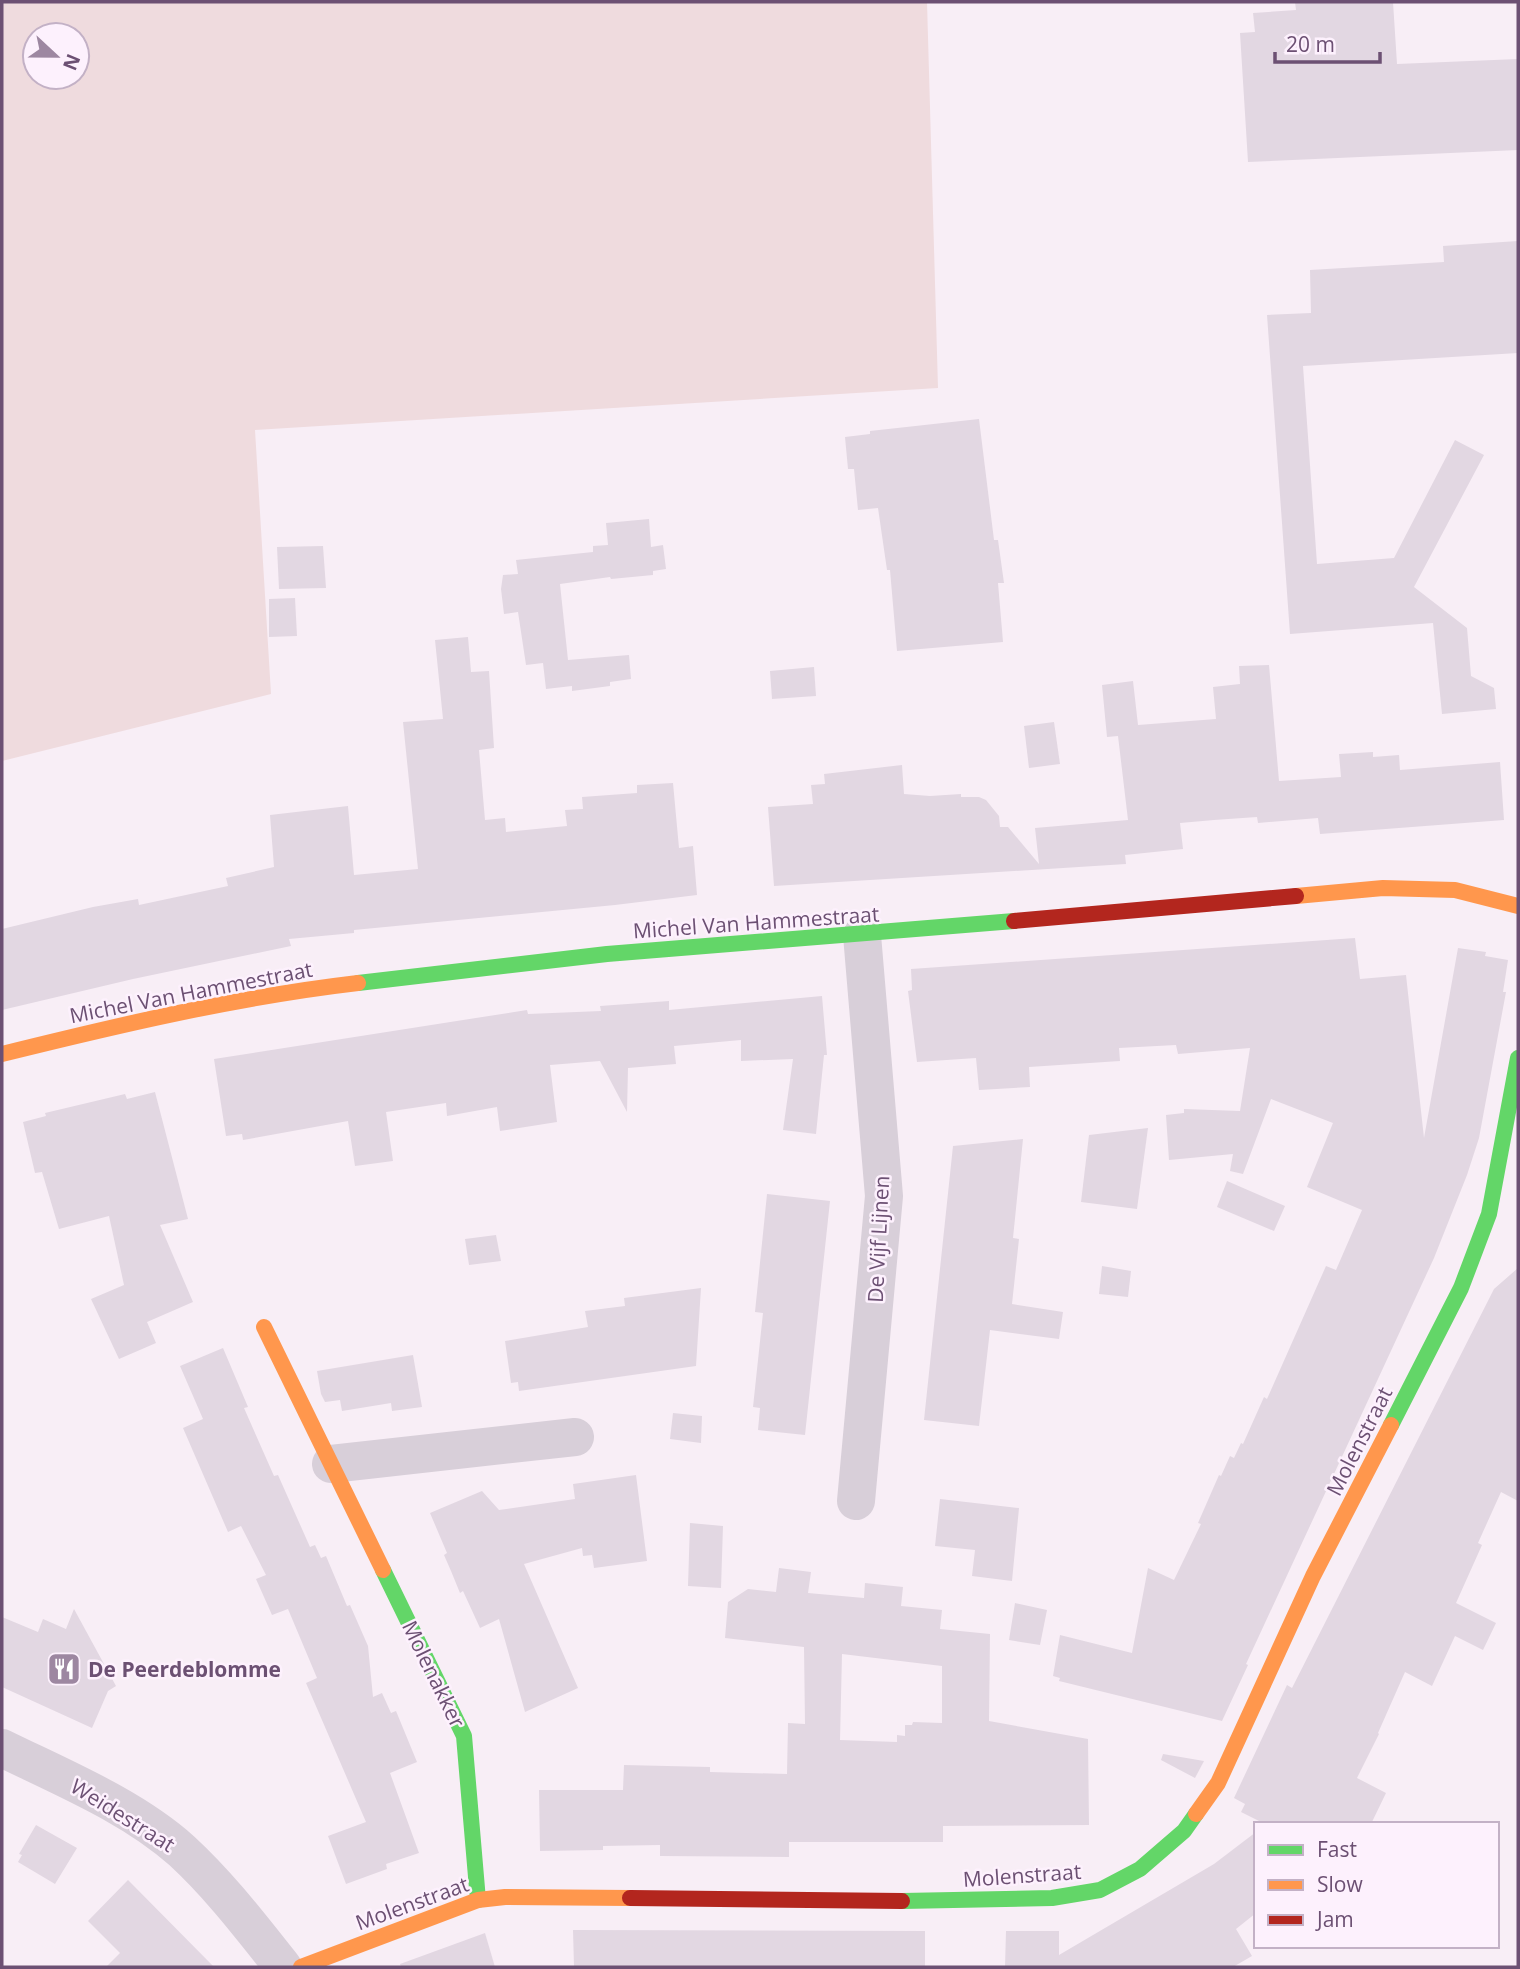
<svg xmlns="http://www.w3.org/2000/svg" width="1520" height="1969" viewBox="0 0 1520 1969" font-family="'Open Sans',sans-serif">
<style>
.green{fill:#efdbde;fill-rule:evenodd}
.building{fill:#e2d7e2;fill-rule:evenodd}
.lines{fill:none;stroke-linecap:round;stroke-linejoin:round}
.street{stroke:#d8cfd9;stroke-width:38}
.fast{stroke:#63d668;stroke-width:16}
.slow{stroke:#ff974d;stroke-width:16}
.jam{stroke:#b3261e;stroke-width:16}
.labels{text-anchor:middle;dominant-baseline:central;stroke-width:5;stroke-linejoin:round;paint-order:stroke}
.street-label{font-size:21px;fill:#6c5073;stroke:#fdf1fd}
.poi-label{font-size:21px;font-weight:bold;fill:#6c5073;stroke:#fdf1fd;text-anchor:start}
</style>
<rect width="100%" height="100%" fill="#f8eef6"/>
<path class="green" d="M2,2H927L938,388L255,430L271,694L2,761ZM35,35H77V77H35Z"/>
<g class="building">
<polygon points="1295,2 1393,2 1397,64 1518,59 1518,150 1248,162 1240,33 1255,32 1253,13 1296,10"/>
<polygon points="1518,241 1518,353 1303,366 1317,564 1394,558 1455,440 1484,455 1414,587 1467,628 1471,676 1494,688 1496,709 1442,714 1433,623 1290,634 1267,315 1311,313 1310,270 1444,262 1443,246"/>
<polygon points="979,419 994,540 998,540 1004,583 998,583 1003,642 897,651 890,570 887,570 878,508 858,510 854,469 848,469 845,437 870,434 870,431"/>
<polygon points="649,519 651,547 663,545 666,569 653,571 653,575 611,579 610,577 560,584 568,660 629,655 631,679 610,682 610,686 572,691 572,686 546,689 543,663 526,665 518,612 504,614 501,589 503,575 518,574 516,560 593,552 593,546 608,545 606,523"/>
<polygon points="323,546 326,588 279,589 277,547"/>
<polygon points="295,598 297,636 269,637 269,599"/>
<polygon points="468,637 471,672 489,671 494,748 479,750 485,820 505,818 506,832 567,826 565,810 583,809 582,797 637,793 637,785 673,783 679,848 693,846 697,895 615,905 354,930 354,933 289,939 291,946 133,979 2,1010 2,929 93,907 138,899 139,905 228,886 226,878 274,867 270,815 348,806 354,875 418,869 403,722 443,719 435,640"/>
<polygon points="1269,665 1279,781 1341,777 1339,754 1373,752 1373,757 1399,755 1400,770 1500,762 1504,820 1320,834 1318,818 1258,823 1257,817 1214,820 1180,823 1183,849 1125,855 1126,864 774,886 768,807 813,804 811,785 825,784 824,774 902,765 904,794 930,796 961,794 961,797 979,797 986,800 999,816 1000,827 1008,827 1039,864 1035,828 1128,820 1118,736 1107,737 1102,685 1133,681 1138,725 1216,719 1213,687 1240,684 1239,666"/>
<polygon points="814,667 816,696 772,699 770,671"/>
<polygon points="1054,722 1060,764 1029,768 1024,726"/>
<polygon points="1355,938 1360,979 1406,975 1424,1138 1458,948 1486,952 1485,956 1508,960 1503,992 1506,992 1479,1138 1467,1175 1434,1258 1246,1664 1248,1665 1222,1721 1059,1681 1060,1678 1053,1676 1060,1635 1132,1653 1148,1568 1174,1580 1201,1524 1198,1523 1219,1475 1221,1476 1230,1456 1234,1458 1241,1443 1243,1444 1264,1397 1267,1399 1326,1266 1336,1270 1362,1210 1307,1187 1333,1123 1271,1099 1243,1174 1230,1171 1233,1154 1169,1160 1166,1115 1184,1113 1184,1109 1240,1111 1250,1048 1178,1054 1176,1045 1119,1048 1120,1061 1029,1067 1030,1087 979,1090 976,1058 917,1062 908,991 912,990 911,969"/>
<polygon points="822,996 827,1055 824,1055 816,1134 783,1130 793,1059 741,1061 741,1040 674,1046 676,1064 628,1068 627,1112 600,1061 550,1065 557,1122 500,1131 497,1107 447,1116 446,1103 386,1112 393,1161 355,1166 348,1121 243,1140 242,1134 226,1136 214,1059 527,1010 528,1014 601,1011 600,1006 669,1001 669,1010"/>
<polygon points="155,1092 188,1219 160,1225 193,1302 147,1322 156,1343 119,1359 91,1299 124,1285 109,1216 59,1229 42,1172 35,1173 23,1122 46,1116 45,1113 125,1094 127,1099"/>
<polygon points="1148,1128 1137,1209 1081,1202 1089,1135"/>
<polygon points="1023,1139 1013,1238 1019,1239 1012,1304 1063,1312 1059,1339 990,1330 979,1426 924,1420 953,1146"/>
<polygon points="1227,1181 1285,1206 1274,1231 1217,1207"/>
<polygon points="767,1194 830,1201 805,1435 758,1430 760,1408 753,1407 763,1313 755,1312"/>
<polygon points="496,1235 501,1261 469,1265 465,1239"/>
<polygon points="1102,1266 1131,1271 1128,1297 1099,1294"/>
<polygon points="1518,1268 1518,1501 1501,1492 1478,1543 1482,1545 1456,1603 1496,1623 1483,1650 1455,1636 1432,1686 1405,1672 1378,1733 1379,1734 1357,1778 1386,1793 1371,1824 1265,1824 1241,1812 1245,1804 1234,1798 1287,1685 1292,1688 1494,1289"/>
<polygon points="701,1288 696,1366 519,1391 518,1382 511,1383 505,1341 588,1327 585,1311 625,1306 624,1298"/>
<polygon points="223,1348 248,1407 244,1408 274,1476 278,1475 310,1547 315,1545 321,1558 326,1556 347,1606 350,1605 368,1646 373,1697 382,1693 391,1713 396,1711 417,1762 390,1773 419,1853 386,1864 387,1869 346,1884 328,1836 366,1822 306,1683 317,1678 288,1609 272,1615 256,1579 266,1575 241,1526 228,1532 183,1428 203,1419 180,1366"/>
<polygon points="413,1355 422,1407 392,1411 391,1403 342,1411 340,1400 325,1402 321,1394 317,1371"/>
<polygon points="673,1413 702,1416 701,1443 670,1439"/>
<polygon points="636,1475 647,1561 594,1568 592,1555 583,1556 582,1548 524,1564 578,1688 525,1712 499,1619 480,1628 463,1591 460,1593 451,1571 444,1555 447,1553 430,1513 482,1491 499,1510 575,1499 573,1484"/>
<polygon points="940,1499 1019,1508 1012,1581 972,1576 975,1550 935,1546"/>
<polygon points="690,1523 723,1526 721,1588 688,1586"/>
<path d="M779,1568L811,1572L808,1593L864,1598L865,1583L903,1587L901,1606L942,1610L940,1629L990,1634L989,1721L1088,1739L1089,1825L943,1826V1842H789V1857L660,1856V1845L603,1846V1850L540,1851L539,1790H623L624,1765L710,1767V1772L787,1774L788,1723L805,1724L804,1647L725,1638L728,1602L748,1589L776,1592ZM842,1654L942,1666V1723L913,1722L912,1725H905V1736L897,1735V1742L840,1740Z"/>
<polygon points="1015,1603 1047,1610 1040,1645 1009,1640"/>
<polygon points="74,1609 116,1686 108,1691 92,1728 2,1687 2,1617 38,1632 43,1619 66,1629"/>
<polygon points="1163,1754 1204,1761 1195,1778 1161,1760"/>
<polygon points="36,1825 77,1848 55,1884 18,1862 22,1855 19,1854"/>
<polygon points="1256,1832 1256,1913 1236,1929 1252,1956 1233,1967 1005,1967 1006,1931 1059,1931 1059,1955 1214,1864"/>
<polygon points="128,1880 214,1967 106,1967 120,1953 88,1921"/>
<polygon points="573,1930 925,1931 925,1967 574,1967"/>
<polygon points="485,1933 495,1967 401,1967 400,1964"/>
</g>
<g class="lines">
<g class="street">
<polyline points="331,1464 575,1437"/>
<polyline points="856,1501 884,1196 862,935"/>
<path d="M2,1748C61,1777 132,1806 182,1851C220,1886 251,1927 283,1967"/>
</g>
<g class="fast">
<polyline points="358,983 607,954 1014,921"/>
<polyline points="1391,1425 1461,1288 1489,1214 1518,1058"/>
<polyline points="383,1570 464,1736 478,1900"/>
<polyline points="902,1901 1052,1898 1100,1890 1140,1869 1184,1831 1196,1814"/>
</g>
<g class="slow">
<polyline points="1296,896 1383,888 1455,890 1518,906"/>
<path d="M2,1054C119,1025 238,997 358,983"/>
<polyline points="264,1327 383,1570"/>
<polyline points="1196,1814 1218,1783 1313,1576 1391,1425"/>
<polyline points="301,1967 478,1900 505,1897 630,1898"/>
</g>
<g class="jam">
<polyline points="1014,921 1296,896"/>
<polyline points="630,1898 902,1901"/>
</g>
</g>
<defs>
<symbol id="restaurant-square" viewBox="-11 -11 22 22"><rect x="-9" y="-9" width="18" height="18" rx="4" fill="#9d87a1" stroke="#fdf1fd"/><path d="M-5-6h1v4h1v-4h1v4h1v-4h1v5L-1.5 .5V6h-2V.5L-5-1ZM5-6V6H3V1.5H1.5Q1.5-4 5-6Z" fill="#fff"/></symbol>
</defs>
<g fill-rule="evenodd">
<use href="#restaurant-square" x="45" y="1650" width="38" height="38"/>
</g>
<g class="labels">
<g class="street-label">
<text transform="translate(756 922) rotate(-4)">Michel Van Hammestraat</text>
<text transform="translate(191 992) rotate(-11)">Michel Van Hammestraat</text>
<text transform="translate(878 1239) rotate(-87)">De Vijf Lijnen</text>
<text transform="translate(1359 1441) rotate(-63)">Molenstraat</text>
<text transform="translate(434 1674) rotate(64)">Molenakker</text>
<text transform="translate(123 1815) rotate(32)">Weidestraat</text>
<text transform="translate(1022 1875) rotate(-4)">Molenstraat</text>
<text transform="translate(412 1903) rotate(-20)">Molenstraat</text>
</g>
<g class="poi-label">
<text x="88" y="1669">De Peerdeblomme</text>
</g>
</g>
<rect width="1520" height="1969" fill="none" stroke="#6c5073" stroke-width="7"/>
<rect x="1254" y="1822" width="245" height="126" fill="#fdf1fd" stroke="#c3b1c6" stroke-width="2"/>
<rect x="1268" y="1845" width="35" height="10" fill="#63d668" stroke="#c3b1c6" stroke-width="2"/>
<text x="1317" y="1857" font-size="21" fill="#6c5073">Fast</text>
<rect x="1268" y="1880" width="35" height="10" fill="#ff974d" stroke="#c3b1c6" stroke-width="2"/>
<text x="1317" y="1892" font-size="21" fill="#6c5073">Slow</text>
<rect x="1268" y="1915" width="35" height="10" fill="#b3261e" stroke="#c3b1c6" stroke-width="2"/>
<text x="1317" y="1927" font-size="21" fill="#6c5073">Jam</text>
<g transform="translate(56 56) rotate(112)"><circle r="33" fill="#fdf1fd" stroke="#c3b1c6" stroke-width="2"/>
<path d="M0-5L12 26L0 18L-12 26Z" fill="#9d87a1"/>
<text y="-10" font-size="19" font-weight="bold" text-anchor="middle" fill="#6c5073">N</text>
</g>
<path d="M1275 52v10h105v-10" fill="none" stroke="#6c5073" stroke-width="3.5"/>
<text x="1286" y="52" font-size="21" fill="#6c5073" stroke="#fdf1fd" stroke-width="5" paint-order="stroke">20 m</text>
</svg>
